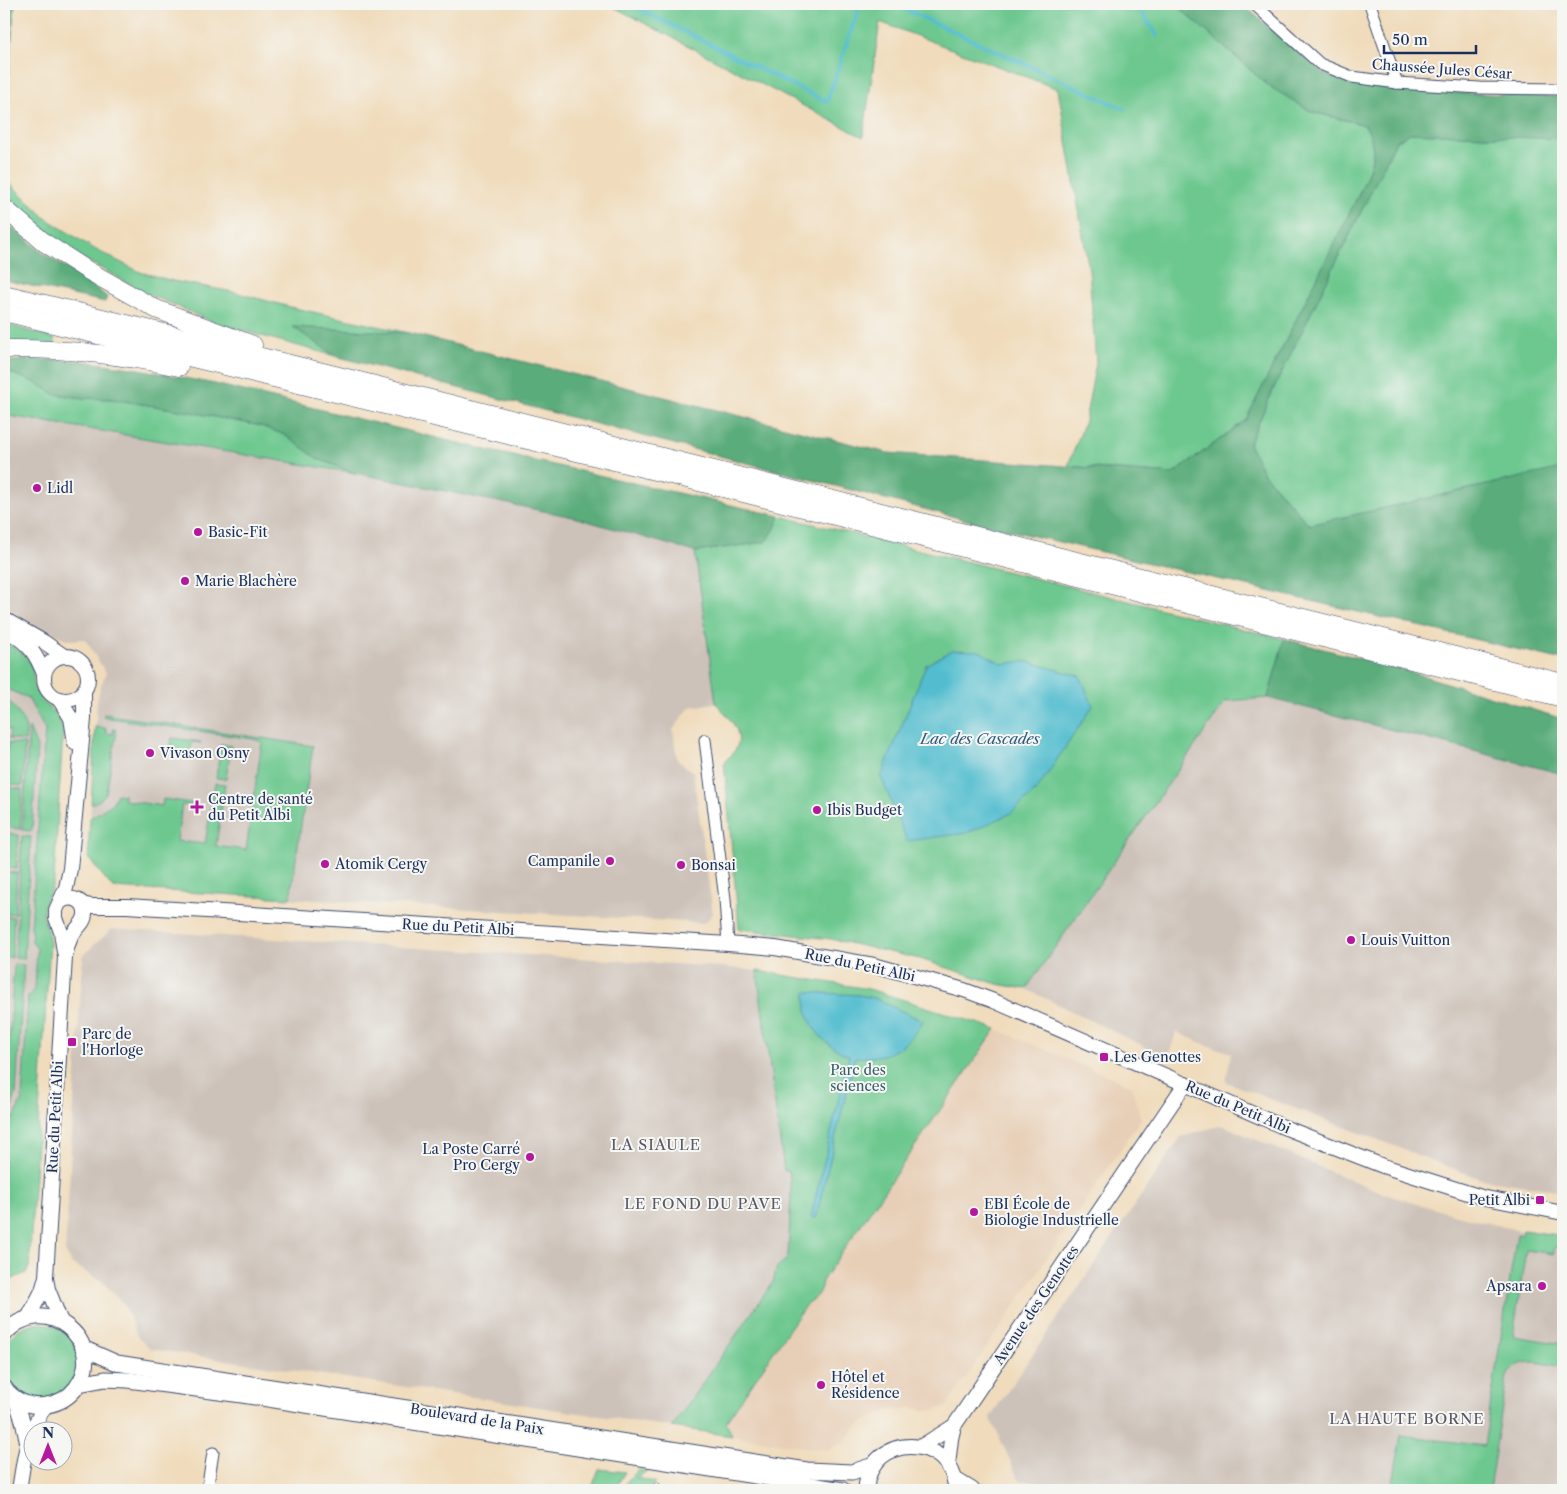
<svg xmlns="http://www.w3.org/2000/svg" width="1567" height="1494" viewBox="0 0 1567 1494" font-family="'Libre Caslon Text',serif">
<style>
.built{fill:#e7cfb7}
.industrial{fill:#cdc2b9}
.green{fill:#6dc88f;stroke:#447c76}
.forest{fill:#5aac7a;stroke:#3a6e6c}
.water{fill:#53bdcf;stroke:#377696}
.lines{fill:none;stroke-linecap:round;stroke-linejoin:round}
.stream{stroke:#53bdcf;stroke-width:4}
.pedestrian-casing{stroke:#3b496c;stroke-width:9}
.minor-casing{stroke:#3b496c;stroke-width:13}
.tertiary-casing{stroke:#3b496c;stroke-width:16}
.secondary-casing{stroke:#3b496c;stroke-width:17}
.trunk-casing{stroke:#3b496c;stroke-width:19}
.pedestrian{stroke:#fff;stroke-width:8}
.minor{stroke:#fff;stroke-width:11}
.tertiary{stroke:#fff;stroke-width:14}
.secondary{stroke:#fff;stroke-width:15}
.trunk{stroke:#fff;stroke-width:18}
.poi-dot{fill:#b5179e;stroke:#f6f6f2;stroke-width:2}
.labels{text-anchor:middle;dominant-baseline:central;stroke-width:4;stroke-linejoin:round;paint-order:stroke}
.street-label{font-size:14px;fill:#1b2f5e;stroke:#f6f6f2}
.poi-label{font-size:14px;fill:#1b2f5e;stroke:#f6f6f2;text-anchor:start}
.park-label{font-size:14px;fill:#345d6d;stroke:#f6f6f2}
.water-label{font-size:15px;font-style:italic;fill:#2c5a80;stroke:#f6f6f2}
.neighbourhood-label{font-size:15px;letter-spacing:1px;fill:#595868;stroke:#f6f6f2}
</style>
<rect width="100%" height="100%" fill="#f6f6f2"/>
<filter id="ink" filterUnits="userSpaceOnUse"><feTurbulence type="fractalNoise" baseFrequency=".02" numOctaves="2"/><feDisplacementMap in="SourceGraphic" scale="10" xChannelSelector="R" yChannelSelector="G"/><feConvolveMatrix kernelMatrix="1 2 1 2 8 2 1 2 1" color-interpolation-filters="sRGB"/></filter>
<filter id="wash" filterUnits="userSpaceOnUse"><feTurbulence type="fractalNoise" baseFrequency=".0096" numOctaves="4" result="noise"/><feDisplacementMap in="SourceGraphic" scale="20" xChannelSelector="R" yChannelSelector="G"/><feGaussianBlur stdDeviation="1.12" result="paint"/><feColorMatrix in="noise" values="0 0 0 0 0 0 0 0 0 0 0 0 0 0 0 0 0 1.4 0 .05"/><feComposite in="paint" operator="in"/></filter>
<g filter="url(#wash)">
<rect width="100%" height="100%" fill="#f0dcbc"/>
<polygon class="built" points="996,1029 1132,1086 1141,1119 947,1406 932,1411 911,1408 888,1411 870,1418 855,1428 843,1443 826,1450 732,1436 726,1422 808,1303 812,1301 820,1292 822,1281"/>
<g class="industrial">
<polygon points="4,415 355,473 573,517 695,552 716,703 690,707 673,730 677,760 693,772 713,914 704,923 113,888 88,858 97,702 100,688 106,673 85,639 68,640 32,624 4,606"/>
<polygon points="4,652 31,688 53,714 37,882 42,942 4,1263"/>
<polygon points="1268,698 1563,774 1563,1191 1481,1179 1226,1082 1231,1053 1204,1044 1176,1032 1168,1058 1026,989 1226,701"/>
<polygon points="112,929 722,967 757,971 784,1170 789,1171 791,1192 788,1258 777,1267 773,1282 672,1427 151,1349 138,1338 125,1306 103,1282 72,1264 65,1251 83,955"/>
<polygon points="1222,1125 1324,1169 1388,1195 1452,1214 1517,1230 1563,1236 1563,1490 1090,1490 1019,1480 990,1417 1181,1137"/>
</g>
<g class="green">
<path d="M608,4H1175L1269,86L1312,112L1365,125C1380,150 1370,168 1360,192L1246,420L1173,474L1068,466L1085,421L1096,363L1089,270L1058,89L880,22L863,137Z"/>
<polygon points="1410,133 1563,139 1563,468 1309,525 1264,474 1249,444 1271,394 1396,141"/>
<polygon points="4,178 47,219 96,250 140,272 173,281 234,292 290,307 409,333 294,327 335,356 218,324 146,293 82,258 33,222 4,194"/>
<polygon points="4,324 54,338 55,345 4,343"/>
<polygon points="4,368 6,371 34,382 55,394 83,398 111,399 185,411 261,426 285,435 318,459 355,473 4,415"/>
<path d="M780,516L1284,639L1268,698L1226,701L1026,989L997,984L920,959L831,939L739,929L724,762C752,739 734,724 716,703L695,552L765,542L774,530Z"/>
<path d="M4,643C15,647 29,655 32,668C34,677 32,687 38,695C48,710 61,712 63,733L54,879C53,890 46,897 44,906C41,919 49,931 50,943L29,1267L26,1273L4,1283V1125L14,1118L22,1099L28,997L35,988L37,949L32,941L31,927L45,730L28,698L4,688Z"/>
<path d="M4,698C12,702 24,720 26,729C27,732 25,738 25,741L9,739L10,730L4,729Z"/>
<polygon points="104,714 313,746 290,898 113,888 88,858 90,818 112,804 117,794 124,795 124,800 162,806 163,799 192,803 191,806 182,805 177,841 205,844 215,783 225,784 216,846 246,850 262,742 253,739 103,717"/>
<polygon points="95,727 106,728 106,733 113,734 113,729 115,729 116,736 106,793 100,800 91,804"/>
<polygon points="29,728 37,747 32,831 22,830"/>
<polygon points="172,738 201,742 201,743 192,742 190,752 170,749"/>
<polygon points="8,743 25,744 22,786 4,783 4,770"/>
<polygon points="221,744 231,746 226,779 216,778"/>
<polygon points="4,787 22,789 20,829 4,827"/>
<polygon points="4,833 19,835 17,869 4,868"/>
<polygon points="22,836 31,837 24,959 15,958"/>
<polygon points="4,872 17,873 15,914 4,913"/>
<polygon points="4,916 14,917 12,958 4,956"/>
<polygon points="14,964 24,965 16,1093 11,1110 4,1118 4,1044 9,1045"/>
<path d="M757,971L869,989L996,1029L822,1281C821,1291 817,1298 807,1303L726,1422L732,1436L672,1427L773,1282L777,1267L788,1258L791,1192L789,1171H784Z"/>
<path d="M1523,1230L1563,1236V1248L1555,1247L1554,1254L1526,1250L1513,1336L1563,1344V1367C1542,1364 1521,1354 1507,1376L1489,1490H1392L1401,1435L1484,1446L1517,1234L1522,1235Z"/>
<circle cx="40" cy="1361" r="38"/>
<polygon points="599,1469 625,1472 614,1490 591,1490"/>
<polygon points="638,1470 647,1471 636,1478 655,1482 649,1490 622,1490 629,1479"/>
</g>
<g class="forest">
<polygon points="4,4 15,4 4,126"/>
<path d="M1175,4H1242L1324,74L1358,84L1412,91L1563,97V139L1410,133L1396,141L1271,394L1249,444L1264,474L1309,525L1562,468L1563,660L978,523L335,356L293,327L409,333L888,453L1173,474L1246,420L1360,192C1370,168 1380,150 1365,125L1312,112L1269,86Z"/>
<polygon points="4,221 44,254 85,279 107,297 105,302 4,280"/>
<polygon points="33,359 82,361 139,369 215,384 487,450 780,516 774,530 765,542 695,552 573,517 355,473 318,459 285,435 261,426 185,411 111,399 83,398 55,394 34,382 6,371 4,368 4,362"/>
<polygon points="1284,639 1398,668 1563,719 1563,774 1268,698"/>
</g>
<g class="water">
<polygon points="952,650 979,651 1003,664 1025,661 1080,676 1093,706 1036,791 1010,814 967,833 907,841 881,777 926,665"/>
<path d="M806,992L859,995L874,998L923,1021C907,1048 887,1060 855,1057L816,1218L811,1217L849,1056C821,1043 804,1024 806,992Z"/>
</g>
<g class="lines">
<g class="stream">
<polyline points="629,4 827,102 860,4"/>
<polyline points="893,4 1124,109"/>
<polyline points="1134,4 1140,9 1157,36"/>
</g>
</g>
</g>
<g filter="url(#ink)">
<g class="lines">
<defs>
<polyline id="pedestrian" points="655,1490 657,1487"/>
<g id="minor">
<polyline points="1254,4 1320,64 1352,77 1397,83 1480,88 1563,89"/>
<polyline points="1370,4 1397,83"/>
<polyline points="705,740 725,899 728,944"/>
<polyline points="207,1490 213,1453"/>
</g>
<g id="tertiary">
<polyline points="4,619 44,642 64,656"/>
<path d="M11,633C30,645 36,654 44,674"/>
<circle cx="66" cy="678" r="22"/>
<polyline points="59,699 71,718 75,743"/>
<polyline points="82,904 91,906 127,906 728,944 775,948 874,965 964,990 994,1001 1281,1126 1383,1166 1481,1197 1563,1213"/>
<polyline points="64,952 61,932 56,918 56,910 66,888 70,869 84,719 84,690"/>
<polyline points="46,1278 48,1289 61,1322"/>
<path d="M28,1318L42,1291L46,1277L65,957C67,948 68,941 73,934C77,927 85,923 85,914C86,899 70,895 60,902"/>
<polyline points="15,1398 22,1419 27,1442"/>
<polyline points="920,1447 954,1426"/>
<polyline points="948,1465 951,1439 954,1426 1185,1084"/>
<path d="M19,1490C25,1455 25,1436 46,1405"/>
</g>
<g id="secondary">
<path d="M4,1335C42,1288 111,1342 76,1388C69,1397 59,1403 47,1405C30,1408 14,1401 4,1387"/>
<polyline points="83,1348 117,1363 807,1470 852,1472 874,1465"/>
<polyline points="79,1384 105,1379 128,1380 242,1395 843,1490"/>
<polyline points="954,1479 972,1490"/>
<path d="M866,1490C868,1432 953,1432 956,1490"/>
</g>
<g id="trunk">
<polyline points="4,208 45,243 87,270 156,309 253,345"/>
<polyline points="4,294 331,374 1563,683"/>
<polyline points="4,312 663,473 1563,698"/>
<path d="M4,349C62,348 122,355 179,367"/>
</g>
</defs>
<use href="#pedestrian" class="pedestrian-casing"/>
<use href="#minor" class="minor-casing"/>
<use href="#tertiary" class="tertiary-casing"/>
<use href="#secondary" class="secondary-casing"/>
<use href="#trunk" class="trunk-casing"/>
<use href="#pedestrian" class="pedestrian"/>
<use href="#minor" class="minor"/>
<use href="#tertiary" class="tertiary"/>
<use href="#secondary" class="secondary"/>
<use href="#trunk" class="trunk"/>
</g>
</g>
<g class="poi-dot">
<circle cx="37" cy="488" r="5"/>
<circle cx="198" cy="532" r="5"/>
<circle cx="185" cy="581" r="5"/>
<circle cx="150" cy="753" r="5"/>
<path d="M194.5 799.5h5v5h5v5h-5v5h-5v-5h-5v-5h5z"/>
<circle cx="817" cy="810" r="5"/>
<circle cx="610" cy="861" r="5"/>
<circle cx="325" cy="864" r="5"/>
<circle cx="681" cy="865" r="5"/>
<circle cx="1351" cy="940" r="5"/>
<rect x="67" y="1037" width="10" height="10" rx="2.5"/>
<rect x="1099" y="1052" width="10" height="10" rx="2.5"/>
<circle cx="530" cy="1157" r="5"/>
<rect x="1535" y="1195" width="10" height="10" rx="2.5"/>
<circle cx="974" cy="1212" r="5"/>
<circle cx="1542" cy="1286" r="5"/>
<circle cx="821" cy="1385" r="5"/>
</g>
<g class="labels">
<g class="street-label">
<text transform="translate(1442 69) rotate(4)">Chaussée Jules César</text>
<text transform="translate(458 927) rotate(3)">Rue du Petit Albi</text>
<text transform="translate(860 965) rotate(12)">Rue du Petit Albi</text>
<text transform="translate(1238 1107) rotate(23)">Rue du Petit Albi</text>
<text transform="translate(55 1117) rotate(-87)">Rue du Petit Albi</text>
<text transform="translate(1036 1305) rotate(-56)">Avenue des Genottes</text>
<text transform="translate(477 1419) rotate(9)">Boulevard de la Paix</text>
</g>
<g class="poi-label">
<text x="47" y="488">Lidl</text>
<text x="208" y="532">Basic-Fit</text>
<text x="195" y="581">Marie Blachère</text>
<text x="160" y="753">Vivason Osny</text>
<text x="208" y="799">Centre de santé<tspan x="208" dy="16">du Petit Albi</tspan></text>
<text x="827" y="810">Ibis Budget</text>
<text x="600" y="861" text-anchor="end">Campanile</text>
<text x="335" y="864">Atomik Cergy</text>
<text x="691" y="865">Bonsai</text>
<text x="1361" y="940">Louis Vuitton</text>
<text x="82" y="1034">Parc de<tspan x="82" dy="16">l'Horloge</tspan></text>
<text x="1114" y="1057">Les Genottes</text>
<text x="520" y="1149" text-anchor="end">La Poste Carré<tspan x="520" dy="16">Pro Cergy</tspan></text>
<text x="1530" y="1200" text-anchor="end">Petit Albi</text>
<text x="984" y="1204">EBI École de<tspan x="984" dy="16">Biologie Industrielle</tspan></text>
<text x="1532" y="1286" text-anchor="end">Apsara</text>
<text x="831" y="1377">Hôtel et<tspan x="831" dy="16">Résidence</tspan></text>
</g>
<g class="park-label">
<text x="858" y="1070">Parc des<tspan x="858" dy="16">sciences</tspan></text>
</g>
<g class="water-label">
<text x="980" y="738">Lac des Cascades</text>
</g>
<g class="neighbourhood-label">
<text x="656" y="1144">LA SIAULE</text>
<text x="703" y="1203">LE FOND DU PAVE</text>
<text x="1407" y="1418">LA HAUTE BORNE</text>
</g>
</g>
<rect width="1567" height="1494" fill="none" stroke="#f6f6f2" stroke-width="20"/>
<g transform="translate(48 1446)"><circle r="24" fill="#f6f6f2" stroke="#9ea6b7"/>
<path d="M0-4L9 19L0 12L-9 19Z" fill="#b5179e"/>
<text y="-8" font-size="14" font-weight="bold" text-anchor="middle" fill="#1b2f5e">N</text>
</g>
<path d="M1384 45v8h92v-8" fill="none" stroke="#1b2f5e" stroke-width="2.5"/>
<text x="1392" y="45" font-size="15" fill="#1b2f5e" stroke="#f6f6f2" stroke-width="4" paint-order="stroke">50 m</text>
</svg>
